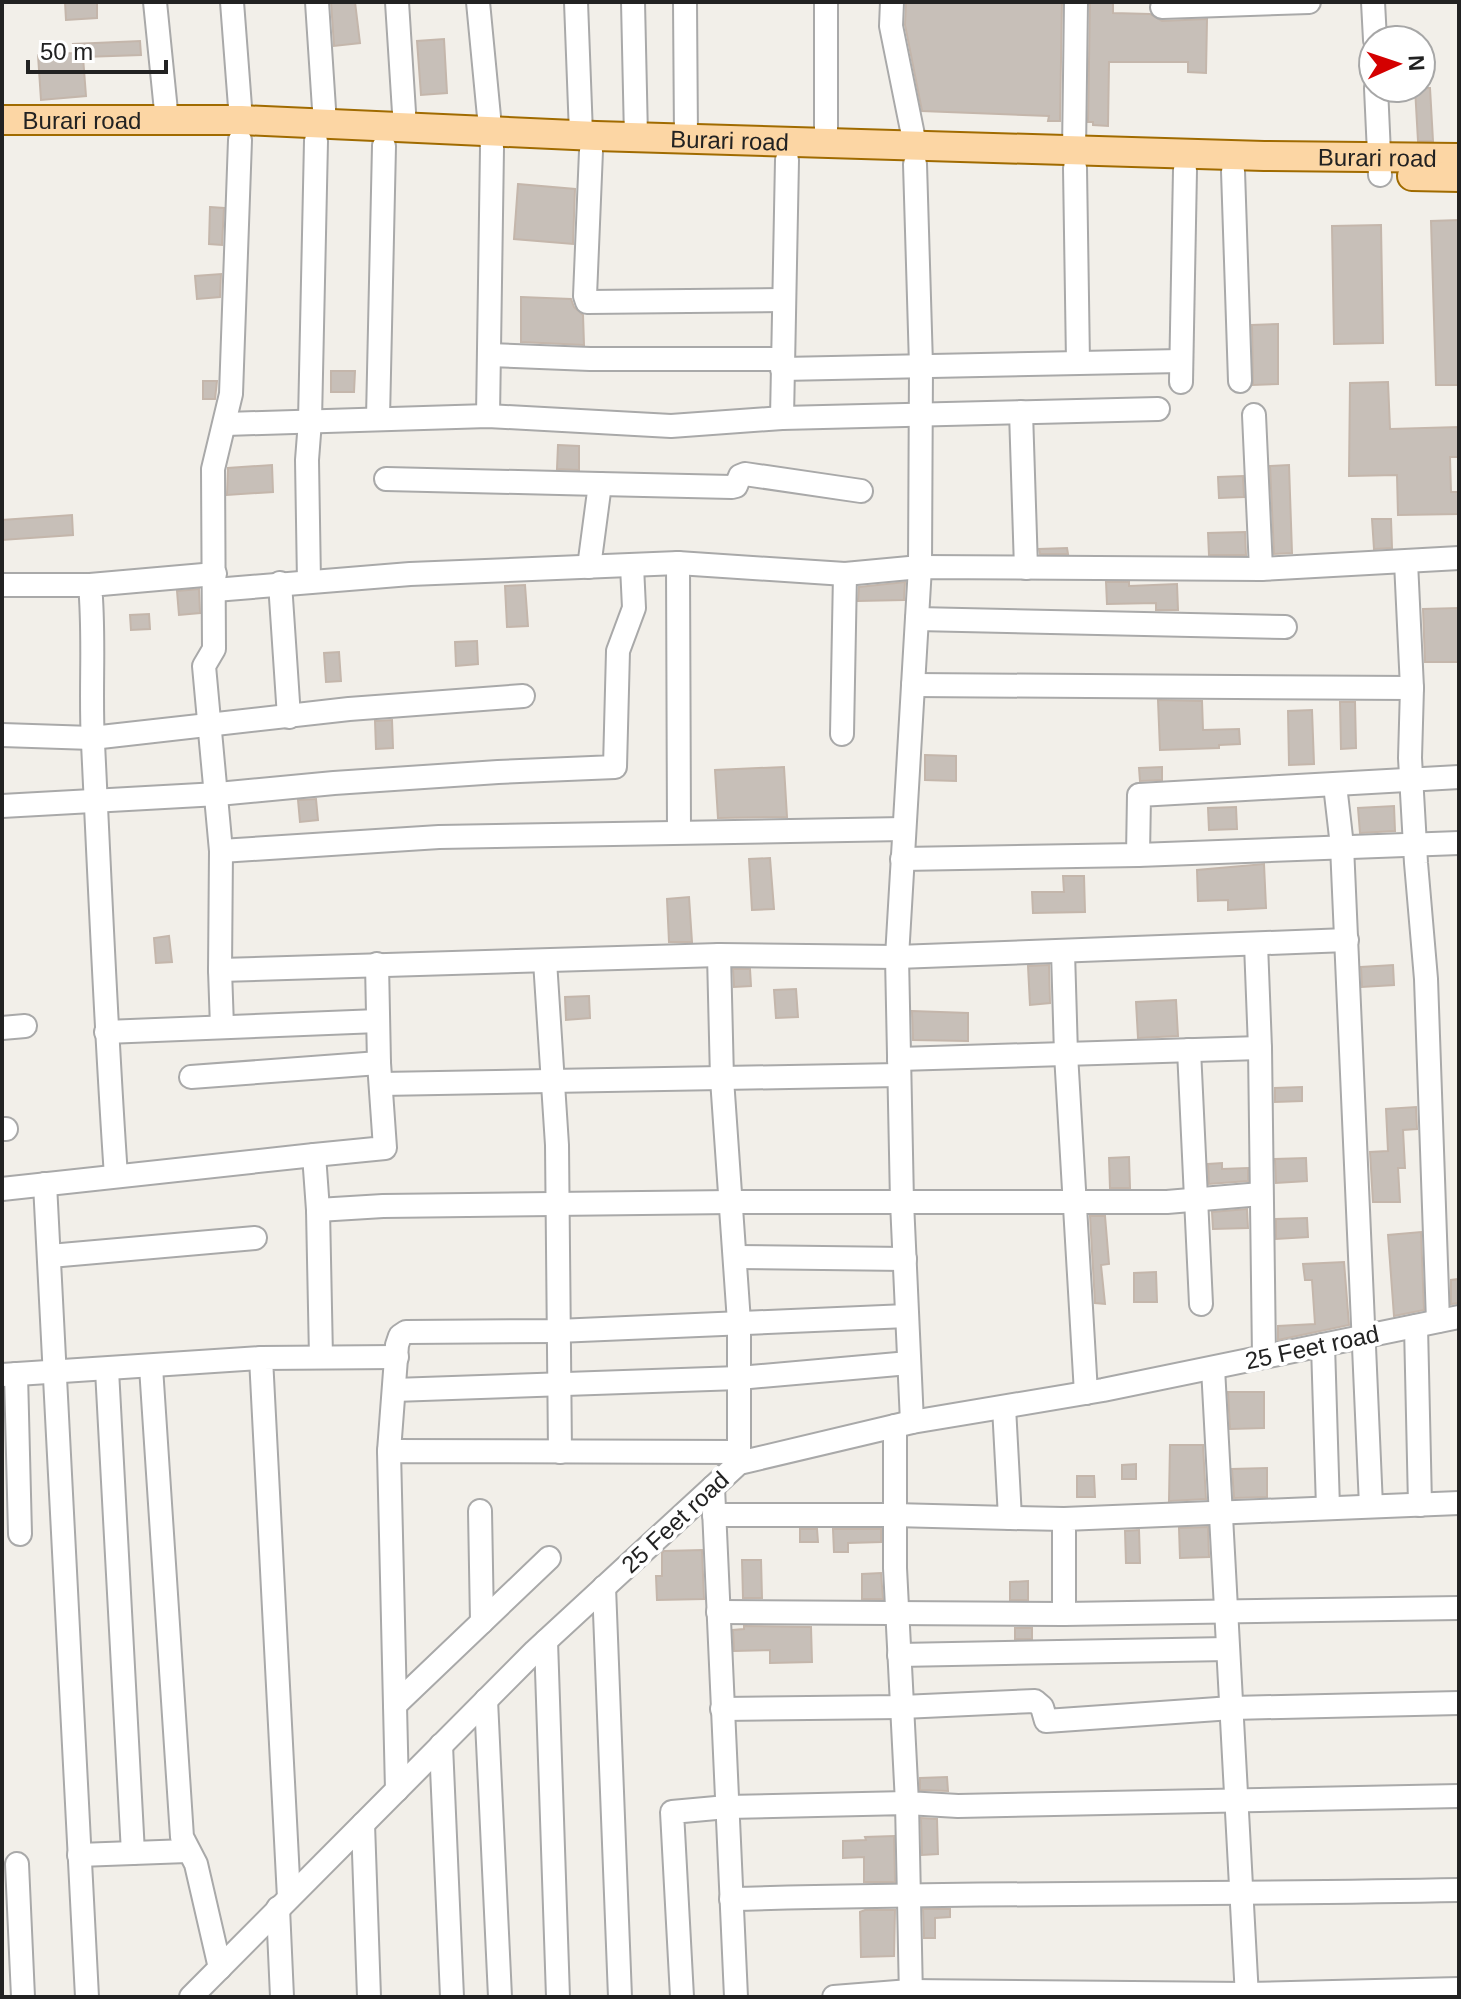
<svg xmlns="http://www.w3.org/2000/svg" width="1461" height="1999" viewBox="0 0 1461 1999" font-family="Arial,sans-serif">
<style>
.building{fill:#c7bfb8;stroke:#c4b6ab;stroke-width:2}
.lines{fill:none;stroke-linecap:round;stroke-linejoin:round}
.minor-casing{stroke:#a9a9a9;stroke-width:26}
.major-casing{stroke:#a06b00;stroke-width:32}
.minor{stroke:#fff;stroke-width:22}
.major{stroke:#fcd6a4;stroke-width:28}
.labels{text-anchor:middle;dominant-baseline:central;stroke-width:8;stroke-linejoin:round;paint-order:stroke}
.street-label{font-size:24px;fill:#222;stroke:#fff}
</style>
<rect width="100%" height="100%" fill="#f2efe9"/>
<g class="building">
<polygon points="65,2 97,2 97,18 66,20"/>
<polygon points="331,2 355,2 360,43 334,46"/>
<polygon points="906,2 1062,2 1060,121 1048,121 1049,116 922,111 905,25"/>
<polygon points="1090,2 1113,2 1113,13 1150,14 1162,21 1207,19 1206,73 1188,72 1188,62 1109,62 1108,126 1093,125 1093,122 1088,122"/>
<polygon points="444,39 447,93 421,95 417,41"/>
<polygon points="140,41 141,55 83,57 86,96 41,100 38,55 74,53 73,44"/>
<polygon points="1415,88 1430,88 1433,141 1418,141"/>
<polygon points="518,184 575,189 573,244 514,239"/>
<polygon points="210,207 224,208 222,245 209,244"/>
<polygon points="1459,220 1459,385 1436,385 1431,221"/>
<polygon points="1381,225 1383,343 1334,344 1332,226"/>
<polygon points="221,274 220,297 197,299 195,276"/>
<polygon points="521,297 571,299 574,307 583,315 584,345 521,342"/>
<polygon points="1278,324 1278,384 1253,385 1252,325"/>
<polygon points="331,371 355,371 354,392 331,392"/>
<polygon points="203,381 217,381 215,399 203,399"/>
<polygon points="1388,382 1390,429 1459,427 1459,457 1450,457 1451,492 1459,492 1459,514 1398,515 1397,475 1349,476 1350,383"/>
<polygon points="558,445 579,446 579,470 557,469"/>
<polygon points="272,465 273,492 227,495 228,468"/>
<polygon points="1289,465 1292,553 1274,554 1270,466"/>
<polygon points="1243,476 1244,497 1219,498 1218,477"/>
<polygon points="72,515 73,535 2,540 2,520"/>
<polygon points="1372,519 1391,519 1392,548 1374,549"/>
<polygon points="1245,532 1246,555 1209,555 1208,533"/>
<polygon points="1067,548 1068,554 1040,554 1039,549"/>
<polygon points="905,582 904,600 858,601 859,587"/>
<polygon points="1106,582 1129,582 1129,586 1177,584 1178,610 1156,610 1156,603 1107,604"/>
<polygon points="525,585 528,626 507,627 505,586"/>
<polygon points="199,589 200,613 179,615 177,591"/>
<polygon points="1459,608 1459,662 1425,662 1423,609"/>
<polygon points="149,614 150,629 131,630 130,615"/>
<polygon points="477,641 478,664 456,666 455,642"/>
<polygon points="339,652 341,681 326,682 324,653"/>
<polygon points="1158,700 1202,701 1203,730 1239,729 1240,744 1219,745 1219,748 1160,750"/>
<polygon points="1340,702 1355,702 1356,748 1341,749"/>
<polygon points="1312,710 1314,764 1289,765 1288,711"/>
<polygon points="392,720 393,748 376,749 375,721"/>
<polygon points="925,755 956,756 956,781 925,780"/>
<polygon points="784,767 787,817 718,818 715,770"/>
<polygon points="1162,767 1162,780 1140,781 1139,768"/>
<polygon points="316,799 318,820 300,822 298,800"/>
<polygon points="1394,806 1395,831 1360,833 1358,808"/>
<polygon points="1236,807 1237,829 1209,830 1208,808"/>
<polygon points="770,858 774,909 752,910 749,859"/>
<polygon points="1264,864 1266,908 1228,910 1228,900 1198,901 1197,870"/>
<polygon points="1063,876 1084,876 1085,912 1033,913 1032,892 1064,892"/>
<polygon points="689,897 692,942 669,942 667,899"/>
<polygon points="169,936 172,962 156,963 154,938"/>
<polygon points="1049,965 1050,1003 1030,1005 1028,966"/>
<polygon points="1393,965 1394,985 1362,987 1361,967"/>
<polygon points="733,969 750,969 751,986 734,987"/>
<polygon points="796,989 798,1017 776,1018 774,990"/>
<polygon points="589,996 590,1018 566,1020 565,997"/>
<polygon points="1176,1000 1178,1036 1138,1038 1136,1002"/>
<polygon points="912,1011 968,1013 968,1041 913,1040"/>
<polygon points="1302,1087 1302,1101 1275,1102 1275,1088"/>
<polygon points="1416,1107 1417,1129 1403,1130 1405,1168 1398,1168 1400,1202 1373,1202 1370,1152 1388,1151 1386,1109"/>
<polygon points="1129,1157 1130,1188 1110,1188 1109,1158"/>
<polygon points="1306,1158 1307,1181 1276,1183 1275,1159"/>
<polygon points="1222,1163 1222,1169 1248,1168 1248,1181 1209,1184 1208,1164"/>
<polygon points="1247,1209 1248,1228 1213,1229 1212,1212"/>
<polygon points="1090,1216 1105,1216 1109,1264 1101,1265 1105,1304 1095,1303"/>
<polygon points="1307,1218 1308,1237 1276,1239 1276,1219"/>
<polygon points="1421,1232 1424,1310 1394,1316 1388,1235"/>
<polygon points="1344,1262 1349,1325 1278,1340 1278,1326 1315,1324 1312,1280 1305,1280 1303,1264"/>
<polygon points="1156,1272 1157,1302 1134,1302 1134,1273"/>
<polygon points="1459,1279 1459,1303 1451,1304 1451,1280"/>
<polygon points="1228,1392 1264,1392 1264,1428 1230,1429"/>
<polygon points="1170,1445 1203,1445 1206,1499 1169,1501"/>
<polygon points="1136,1464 1136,1479 1122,1479 1122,1465"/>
<polygon points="1267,1468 1267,1497 1234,1498 1232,1469"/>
<polygon points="1077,1476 1094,1476 1095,1497 1077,1497"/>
<polygon points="1208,1527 1209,1557 1180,1558 1179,1528"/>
<polygon points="800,1529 817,1529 818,1542 800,1542"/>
<polygon points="833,1529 881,1529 881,1542 848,1543 848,1552 834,1552"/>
<polygon points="1139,1530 1140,1563 1126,1563 1125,1531"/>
<polygon points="702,1550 704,1599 657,1600 656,1576 662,1576 662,1553 664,1551"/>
<polygon points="742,1560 761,1560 762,1598 743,1598"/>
<polygon points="881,1573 883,1599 862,1599 862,1574"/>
<polygon points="1028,1581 1028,1600 1010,1600 1010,1582"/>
<polygon points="744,1626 811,1627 812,1662 770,1663 770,1650 734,1651 733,1630 744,1629"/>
<rect x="1015" y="1628" width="17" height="11"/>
<polygon points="947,1777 948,1791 920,1790 920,1778"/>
<polygon points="921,1818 937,1819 938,1854 922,1855"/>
<polygon points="894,1836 895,1882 864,1882 864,1857 843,1858 843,1841 866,1840 865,1837"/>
<polygon points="923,1909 950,1909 950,1917 935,1918 935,1938 924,1938"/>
<polygon points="865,1910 895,1910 894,1956 861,1957 860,1912"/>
</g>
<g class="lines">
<defs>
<g id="minor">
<polyline points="155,2 167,121"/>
<polyline points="232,2 241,120"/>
<polyline points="317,2 325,124"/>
<polyline points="397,2 405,128"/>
<polyline points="478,2 492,148 488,416"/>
<polyline points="576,2 581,134"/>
<polyline points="633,2 636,137"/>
<polyline points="685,2 686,139"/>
<polyline points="826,2 826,143"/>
<polyline points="892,2 891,26 915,145"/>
<polyline points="1373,2 1375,40"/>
<polyline points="1162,7 1309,2"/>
<polyline points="1376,88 1380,175"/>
<polyline points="591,151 585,296 587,302 783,300"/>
<polyline points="1074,151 1076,2"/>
<polyline points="1075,168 1078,362"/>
<polyline points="1233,171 1240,381"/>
<polyline points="489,355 590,359 782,359"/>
<polyline points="782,369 1181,361"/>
<polyline points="1181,382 1185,170"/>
<polyline points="1021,412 1026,568"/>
<polyline points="1254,415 1261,569"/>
<polyline points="378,418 384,146"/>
<polyline points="782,418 787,160"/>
<polyline points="226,424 488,416 671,426 782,418 1158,409"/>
<polyline points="386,479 600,484 589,567"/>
<polyline points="600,484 732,487 736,486 740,476 745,474 861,491"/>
<polyline points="1406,562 1412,688 1410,758 1416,863 1426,979 1438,1321"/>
<polyline points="678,563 679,832"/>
<polyline points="309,582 307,460 310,421 316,141"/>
<polyline points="280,583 289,717"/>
<polyline points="2,585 90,585"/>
<polyline points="215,590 410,574 678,563 845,574 920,567 1261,569 1459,558"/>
<polyline points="917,619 1285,627"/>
<polyline points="913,685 1412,688"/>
<polyline points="842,734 845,574"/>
<polyline points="2,735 92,738 349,709 523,696"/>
<polyline points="1335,785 1342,846 1371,1506"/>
<polyline points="2,806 218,794 334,783 498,772 615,767 618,651 634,608 632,566"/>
<polyline points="221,851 439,837 904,829"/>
<polyline points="1138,855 1459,843"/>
<polyline points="902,859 1138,855 1139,795 1459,777"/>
<polyline points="1256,944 1260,1048 1264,1357"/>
<polyline points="1063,952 1066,1054 1086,1393"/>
<polyline points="545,961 557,1145 560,1452"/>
<polyline points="220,970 719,955"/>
<polyline points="222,1027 220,970 221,851 204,666 214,649 213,469 231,394 240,140"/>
<polyline points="2,1028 25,1026"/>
<polyline points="106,1032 378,1021"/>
<polyline points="1189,1050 1201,1304"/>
<polyline points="899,1059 1260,1048"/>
<polyline points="191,1077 379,1063"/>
<polyline points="381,1084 899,1075"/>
<polyline points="2,1129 6,1129"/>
<polyline points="314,1155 385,1148 379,1063 377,964"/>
<path d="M116,1176C106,1032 100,888 93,743C90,690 95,638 90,585L215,574"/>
<polyline points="45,1184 87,1997"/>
<polyline points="2,1189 314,1155 318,1210 321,1357"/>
<polyline points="318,1210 383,1206 732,1202 1167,1202 1261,1194"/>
<polyline points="50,1256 255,1238"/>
<polyline points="735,1257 905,1259"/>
<polyline points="1416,1326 1420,1505"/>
<polyline points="1323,1345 1328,1508"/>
<polyline points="151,1367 182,1837 196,1864 220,1968"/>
<polyline points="1213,1368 1247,1997"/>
<polyline points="107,1370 133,1853"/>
<polyline points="16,1374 20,1534"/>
<polyline points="2,1375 261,1358"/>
<polyline points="394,1390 739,1378 909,1363"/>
<polyline points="912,1422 902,1202 897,957 920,567 921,365 915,164"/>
<polyline points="895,1426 895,1568 907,1803 958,1806 1459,1796"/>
<polyline points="389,1451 397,1345 400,1336 406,1332 557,1331 907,1316"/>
<polyline points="739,1463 739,1322 722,1079 719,955 897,957 1347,940"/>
<polyline points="713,1487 736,1997"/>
<polyline points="480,1511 482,1622"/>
<polyline points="714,1515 894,1515 1010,1518 1004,1407"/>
<polyline points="1010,1518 1064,1519"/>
<polyline points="604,1587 620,1997"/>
<polyline points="718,1612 1064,1614 1459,1608"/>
<polyline points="1064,1614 1064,1519 1459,1503"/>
<polyline points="546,1641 558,1997"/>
<polyline points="899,1655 1228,1649"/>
<polyline points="486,1700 500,1997"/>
<polyline points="395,1705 549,1558"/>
<polyline points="722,1709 902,1707 1035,1701 1042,1707 1046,1721 1232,1708 1459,1703"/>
<polyline points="441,1745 452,1997"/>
<polyline points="397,1790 389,1451 739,1452"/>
<polyline points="363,1824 369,1997"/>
<polyline points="79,1855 187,1851"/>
<polyline points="17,1864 23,1997"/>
<polyline points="289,1898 261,1358 397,1357"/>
<path d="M731,1899C973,1892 1216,1895 1459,1890"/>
<polyline points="278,1908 282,1997"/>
<polyline points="191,1997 535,1651 739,1463 912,1422 1103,1390 1459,1317"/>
<polyline points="682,1997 672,1812 727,1807 907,1803 911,1997"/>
<polyline points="834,1997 910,1991 1247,1994 1459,1989"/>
</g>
<g id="major">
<path id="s1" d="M2,120H241L596,136L1264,156L1459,158"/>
<polyline points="1412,176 1459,177"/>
</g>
</defs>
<use href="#minor" class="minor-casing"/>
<use href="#major" class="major-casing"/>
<use href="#minor" class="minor"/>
<use href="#major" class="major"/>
</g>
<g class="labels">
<g class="street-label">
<text stroke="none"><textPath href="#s1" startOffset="80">Burari road</textPath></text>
<text stroke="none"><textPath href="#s1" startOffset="728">Burari road</textPath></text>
<text stroke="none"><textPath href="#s1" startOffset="1376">Burari road</textPath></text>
<text transform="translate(1312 1347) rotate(-12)">25 Feet road</text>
<text transform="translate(675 1522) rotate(-43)">25 Feet road</text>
</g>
</g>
<rect width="1461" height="1999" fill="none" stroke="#222222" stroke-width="8"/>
<g transform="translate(1397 64) rotate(87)"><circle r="38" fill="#ffffff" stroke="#a7a7a7" stroke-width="2"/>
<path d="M0-6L14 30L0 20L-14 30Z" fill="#d40000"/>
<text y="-12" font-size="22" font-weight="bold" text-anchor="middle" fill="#222222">N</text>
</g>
<path d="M28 60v12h138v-12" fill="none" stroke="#222222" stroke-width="4"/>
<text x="40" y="60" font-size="24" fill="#222222" stroke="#ffffff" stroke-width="6" paint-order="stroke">50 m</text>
</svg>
